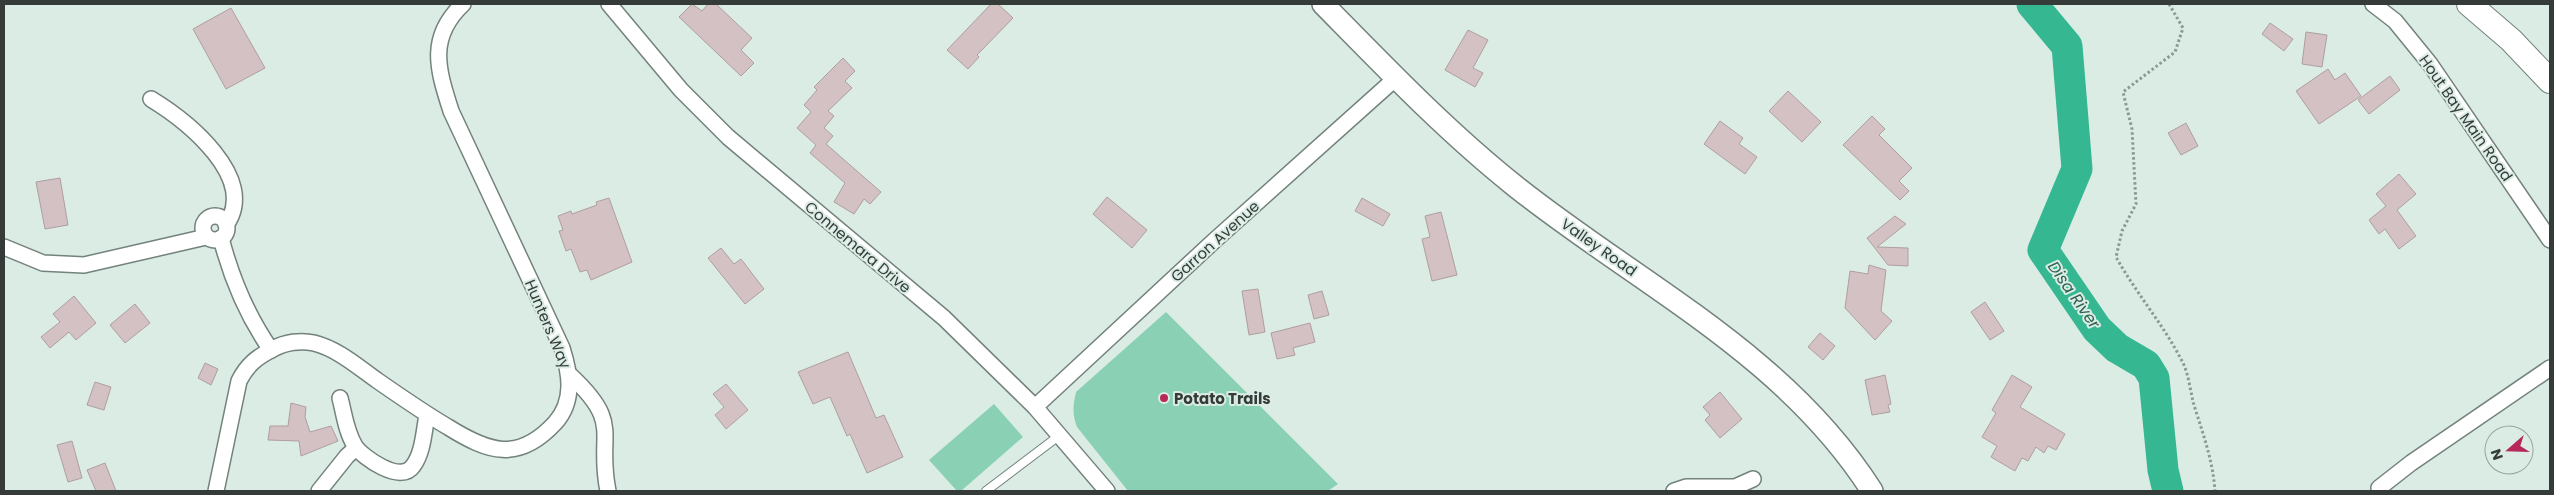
<svg xmlns="http://www.w3.org/2000/svg" width="2554" height="495" viewBox="0 0 2554 495" font-family="Poppins,sans-serif">
<style>
.green{fill:#8ad0b5}
.lines{fill:none;stroke-linecap:round;stroke-linejoin:round}
.river{stroke:#35b891;stroke-width:31}
.building{fill:#d3c1c4;stroke:#af9ea1}
.lane-casing{stroke:#73827c;stroke-width:10}
.street-casing{stroke:#73827c;stroke-width:18}
.secondary-casing{stroke:#73827c;stroke-width:24}
.primary-casing{stroke:#73827c;stroke-width:26}
.path{stroke:#8c9893;stroke-width:3;stroke-dasharray:2.5 2.5;stroke-linecap:butt}
.lane{stroke:#fff;stroke-width:8}
.street{stroke:#fff;stroke-width:15}
.secondary{stroke:#fff;stroke-width:21}
.primary{stroke:#fff;stroke-width:24}
.poi-dot{fill:#b62859;stroke:#dbece5;stroke-width:2}
.labels{text-anchor:middle;dominant-baseline:central;stroke-width:4;stroke-linejoin:round;paint-order:stroke}
.street-label{font-size:15px;fill:#343b38;stroke:#dbece5}
.poi-label{font-size:15px;font-weight:bold;fill:#343b38;stroke:#dbece5;text-anchor:start}
.water-label{font-size:16px;font-style:italic;fill:#2e614f;stroke:#dbece5}
</style>
<rect width="100%" height="100%" fill="#dbece5"/>
<g class="green">
<path d="M1166,312L1338,484L1328,491H1128L1077,427C1072,414 1073,405 1076,392Z"/>
<polygon points="994,404 1023,437 961,491 957,491 929,460"/>
</g>
<g class="lines">
<polyline class="river" points="2032,4 2067,46 2077,169 2043,250 2097,329 2117,348 2146,365 2154,378 2163,470 2168,491"/>
</g>
<g class="building">
<polygon points="692,4 702,11 708,4 716,4 752,38 741,50 754,63 741,76 679,17"/>
<polygon points="991,4 998,4 1013,18 977,55 979,57 968,69 947,50"/>
<polygon points="231,8 265,68 226,89 193,29"/>
<polygon points="2270,23 2293,39 2284,51 2262,34"/>
<polygon points="1468,30 1488,40 1473,68 1483,73 1475,87 1445,70"/>
<polygon points="2306,32 2327,35 2322,67 2302,64"/>
<polygon points="843,58 855,71 845,81 852,88 828,111 834,116 824,128 833,136 826,144 881,192 870,204 864,199 854,214 834,202 845,183 810,153 816,145 797,128 811,112 804,105 817,90 814,87"/>
<polygon points="2328,69 2335,80 2345,73 2361,96 2319,124 2296,91"/>
<polygon points="2390,76 2400,90 2369,114 2358,100"/>
<polygon points="1788,91 1821,122 1802,142 1769,111"/>
<polygon points="1872,116 1885,129 1879,135 1912,168 1899,181 1909,191 1900,200 1843,145"/>
<polygon points="1720,121 1743,138 1739,144 1757,157 1745,174 1704,144"/>
<polygon points="2186,123 2198,146 2181,155 2168,133"/>
<polygon points="2399,174 2416,194 2397,210 2416,236 2399,249 2385,229 2379,234 2369,220 2386,206 2376,194"/>
<polygon points="60,178 68,225 45,229 36,182"/>
<polygon points="1107,197 1147,230 1132,248 1093,214"/>
<polygon points="609,198 632,262 591,280 587,270 580,272 571,249 566,251 559,231 563,230 558,216 571,211 572,214 597,205 596,202"/>
<polygon points="1362,198 1390,214 1383,226 1355,211"/>
<polygon points="1441,212 1457,275 1432,281 1422,239 1430,237 1425,216"/>
<polygon points="1895,216 1906,224 1877,247 1908,248 1908,266 1888,265 1867,238"/>
<polygon points="721,248 734,264 741,259 764,289 745,304 708,258"/>
<polygon points="1869,265 1886,270 1881,311 1892,321 1875,340 1845,308 1850,271 1868,274"/>
<polygon points="1258,289 1265,332 1249,335 1242,291"/>
<polygon points="1322,291 1329,315 1314,319 1308,295"/>
<polygon points="74,296 96,323 76,340 69,332 50,348 41,337 60,322 53,314"/>
<polygon points="1985,302 2004,331 1990,340 1971,312"/>
<polygon points="135,304 150,323 125,343 110,325"/>
<polygon points="1310,323 1315,342 1293,348 1295,355 1277,359 1271,333"/>
<polygon points="1820,333 1835,346 1823,360 1808,347"/>
<polygon points="848,352 876,418 884,415 903,457 867,473 850,434 847,436 830,397 813,404 798,372"/>
<polygon points="205,363 218,369 211,385 198,378"/>
<polygon points="1885,375 1891,404 1888,405 1890,412 1872,415 1865,380"/>
<polygon points="2012,375 2032,387 2020,407 2065,434 2056,450 2048,446 2044,453 2036,447 2028,461 2022,458 2015,471 1991,457 1997,446 1982,437 1996,413 1992,410"/>
<polygon points="95,382 111,387 104,410 87,405"/>
<polygon points="726,384 748,410 726,429 715,415 724,407 713,394"/>
<polygon points="1720,392 1742,419 1720,438 1705,420 1710,415 1703,407"/>
<polygon points="291,403 306,407 305,417 310,432 331,426 338,441 301,456 299,441 268,440 270,426 288,426"/>
<polygon points="72,441 82,478 68,482 57,445"/>
<polygon points="105,463 116,491 96,491 87,470"/>
</g>
<g class="lines">
<defs>
<polyline id="lane" points="986,491 1060,435"/>
<g id="street">
<polyline points="609,4 681,90 728,137 944,318 1035,407 1107,491"/>
<polyline points="2373,4 2395,21 2430,64 2550,240"/>
<path d="M151,99C187,121 259,178 226,225"/>
<circle cx="215" cy="228" r="12"/>
<path d="M221,238C231,277 248,317 271,350"/>
<polyline points="4,247 43,263 84,265 206,237"/>
<path d="M570,375C624,425 596,432 608,491"/>
<path d="M340,398C344,413 346,432 355,446C363,458 401,484 413,466C423,453 424,431 427,415"/>
<polyline points="1035,407 1215,240 1396,78"/>
<polyline points="2379,488 2411,463 2550,368"/>
<path d="M216,491L239,381C247,365 257,357 273,349C285,342 301,340 314,343C338,349 358,367 378,381C401,397 424,413 448,427C488,452 518,463 555,423C575,401 570,373 562,348L451,111C438,70 427,38 463,4"/>
<polyline points="319,491 347,456 356,448"/>
<polyline points="1674,491 1686,487 1735,487 1753,479"/>
</g>
<path id="secondary" d="M1323,4C1385,67 1446,131 1515,186C1638,284 1785,354 1872,491"/>
<polyline id="primary" points="2469,4 2511,40 2550,81"/>
</defs>
<use href="#lane" class="lane-casing"/>
<use href="#street" class="street-casing"/>
<use href="#secondary" class="secondary-casing"/>
<use href="#primary" class="primary-casing"/>
<path class="path" d="M2169,4L2183,28L2175,52L2123,92L2132,129L2136,204L2122,231L2116,257C2136,293 2163,324 2182,361C2189,374 2190,391 2194,405C2203,434 2213,461 2215,491"/>
<use href="#lane" class="lane"/>
<use href="#street" class="street"/>
<use href="#secondary" class="secondary"/>
<use href="#primary" class="primary"/>
</g>
<circle class="poi-dot" cx="1164" cy="398" r="5"/>
<g class="labels">
<g class="street-label">
<text transform="translate(2466 118) rotate(55)">Hout Bay Main Road</text>
<text transform="translate(1215 241) rotate(-42)">Garron Avenue</text>
<text transform="translate(858 247) rotate(40)">Connemara Drive</text>
<text transform="translate(1599 247) rotate(35)">Valley Road</text>
<text transform="translate(548 324) rotate(67)">Hunters Way</text>
</g>
<g class="poi-label">
<text x="1174" y="398">Potato Trails</text>
</g>
<g class="water-label">
<text transform="translate(2074 295) rotate(55)">Disa River</text>
</g>
</g>
<rect width="2554" height="495" fill="none" stroke="#343b38" stroke-width="10"/>
<g transform="translate(2509 450) rotate(250)"><circle r="24" fill="#dbece5" stroke="#98a5a0"/>
<path d="M0-4L9 19L0 12L-9 19Z" fill="#b62859"/>
<text y="-8" font-size="14" font-weight="bold" text-anchor="middle" fill="#343b38">N</text>
</g>
</svg>
